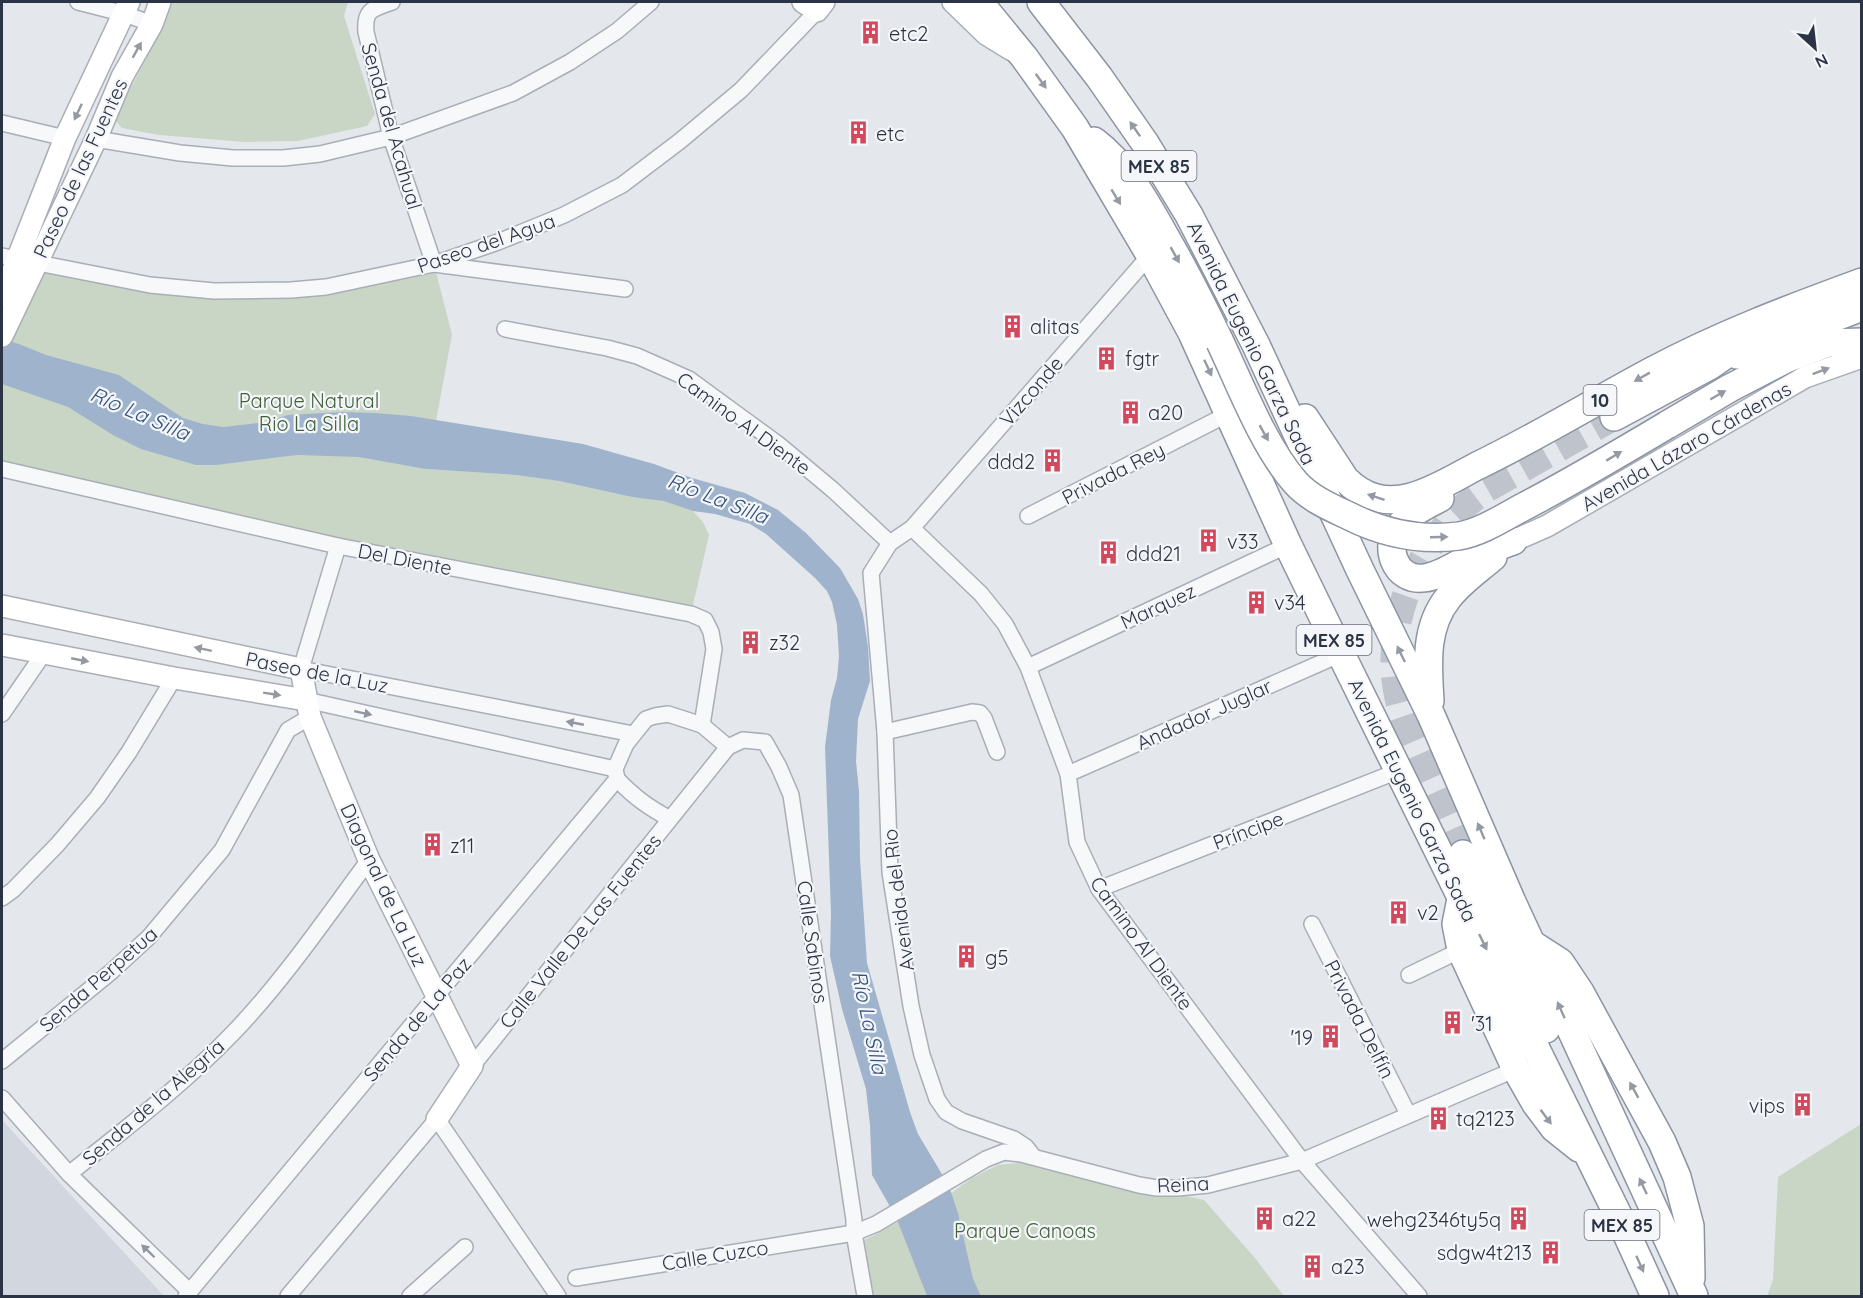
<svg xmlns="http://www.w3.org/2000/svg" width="1863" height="1298" viewBox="0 0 1863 1298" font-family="Quicksand,sans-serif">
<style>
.built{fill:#d2d6de}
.green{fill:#c9d6c5}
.water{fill:#9fb4cc}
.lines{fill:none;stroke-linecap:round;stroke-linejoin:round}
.highway-tunnel{stroke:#bfc3cb;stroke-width:27;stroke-dasharray:27 14;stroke-linecap:butt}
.street-casing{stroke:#a9aeb7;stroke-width:18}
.secondary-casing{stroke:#a9aeb7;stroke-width:24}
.highway-casing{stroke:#8b94a3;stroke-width:30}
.street{stroke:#f7f8fa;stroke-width:15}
.secondary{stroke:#fff;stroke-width:21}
.highway{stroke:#fff;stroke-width:27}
.highway-bridge-casing{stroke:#8b94a3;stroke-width:30;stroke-linecap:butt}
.highway-bridge{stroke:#fff;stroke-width:27}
.oneway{fill:#959aa2}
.oneway2{fill:#9196a0}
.labels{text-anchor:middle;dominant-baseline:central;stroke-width:4.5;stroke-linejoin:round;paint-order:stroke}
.shield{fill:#f4f6f9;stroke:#676e7b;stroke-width:1.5}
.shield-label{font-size:18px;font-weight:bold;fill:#2b3445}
.poi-label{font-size:20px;fill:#2b3445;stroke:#f4f6f9;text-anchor:start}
.street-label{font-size:20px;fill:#2b3445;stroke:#f4f6f9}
.park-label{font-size:20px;fill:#3f6138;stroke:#f4f6f9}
.water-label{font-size:21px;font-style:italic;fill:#34527a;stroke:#f4f6f9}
</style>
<rect width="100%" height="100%" fill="#e4e7ec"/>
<polygon class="built" points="2,1120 164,1296 2,1296"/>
<g class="green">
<polygon points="171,2 348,2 344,16 375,114 367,126 298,141 245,142 159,135 122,128 114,119 145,61"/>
<polygon points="2,263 75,278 291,290 434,264 452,335 427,469 516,475 559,481 632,497 664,500 693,511 703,522 709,535 691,614 338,546 2,463"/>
<polygon points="1861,1124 1861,1296 1767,1296 1773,1280 1778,1177"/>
<polygon points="1018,1163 1058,1168 1204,1200 1255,1258 1284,1296 872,1296 863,1241 950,1194 972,1178 998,1165"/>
</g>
<polygon class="water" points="2,339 19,344 46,355 119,375 183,418 203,424 223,427 266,422 288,415 341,412 375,413 411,416 583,444 654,464 692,478 745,493 778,510 806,533 840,568 858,599 863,614 868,647 870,681 858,719 856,761 859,791 860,859 867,963 910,1112 918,1134 949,1186 958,1213 973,1279 981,1296 927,1296 896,1217 872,1175 870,1125 866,1089 842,1009 830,956 831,913 825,747 831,700 837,678 839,656 837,625 832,602 827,591 815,578 766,534 750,524 715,514 693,511 664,501 632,497 559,481 516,475 426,469 359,457 297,455 216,465 196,465 141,449 113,435 68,407 2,384"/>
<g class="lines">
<path class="highway-tunnel" d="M1463,854C1448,820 1433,787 1418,753C1412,738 1404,722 1400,706C1384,648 1401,586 1436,538C1442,531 1447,523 1453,516C1462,507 1474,499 1485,490L1614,417"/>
<defs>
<g id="street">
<polyline points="78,2 125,14 152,24"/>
<path d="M392,2C373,9 364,9 366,32L391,137L434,264L625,289"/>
<polyline points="2,123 65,138"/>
<polyline points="96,139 180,153 233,158 283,158 320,154 391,137 513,93 570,62 617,31 651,2"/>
<polyline points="2,256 150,285 214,291 291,290 326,287 434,264 498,242 564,215 622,185 680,141 741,90 817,11"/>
<polyline points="505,329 607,348 637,356 689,379 778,444 833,490 890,543"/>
<polyline points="2,469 338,546 691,614 705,620 711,632 714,649 702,725"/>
<polyline points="1028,516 1230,413"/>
<polyline points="912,528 981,594 1005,624 1028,667 1068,774 1077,842 1099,889 1302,1161 1419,1296"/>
<polyline points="338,546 301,669 633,734"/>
<polyline points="1028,667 1288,545"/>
<polyline points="306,700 615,769"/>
<polyline points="2,714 44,653"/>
<polyline points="885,732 972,712 980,713 984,718 997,752"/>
<polyline points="1068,774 1341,654"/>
<path d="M617,779C634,797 648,807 670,819"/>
<polyline points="1099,889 1398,771"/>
<polyline points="2,898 13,890 57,845 97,798 129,752 174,678"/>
<polyline points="1312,924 1408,1114"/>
<polyline points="1409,975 1461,950"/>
<polyline points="2,1061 111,972 149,937 222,850 288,730 310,717"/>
<polyline points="472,1066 728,747"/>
<polyline points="2,1098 69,1174 190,1292"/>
<polyline points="1033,1156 1026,1147 1014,1139 962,1121 946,1112 937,1099 922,1055 911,1006 890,872 885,732 871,573 890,543 912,528 1150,255"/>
<path d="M69,1174C125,1129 183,1085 233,1033C284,980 325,919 369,860"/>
<polyline points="576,1278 854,1233 876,1224 986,1159 1004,1152 1021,1154 1139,1185 1157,1188 1178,1188 1208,1185 1302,1161 1516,1069"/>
<polyline points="186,1296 617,779 615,769 626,744 646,719 655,716 668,714 702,725 728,747 743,740 765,742 779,767 791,795 854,1220 854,1233 865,1296"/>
<polyline points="288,1296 437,1119 558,1296"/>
<polyline points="410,1296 465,1247"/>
</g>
<g id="secondary">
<polyline points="803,2 817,11 824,2"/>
<polyline points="953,2 986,34 1012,50"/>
<polyline points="2,298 65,138 129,2"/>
<polyline points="2,336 96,139 122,77 152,24 160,2"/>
<polyline points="1513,541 1547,526 1805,377 1862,357"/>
<polyline points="2,606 301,669 310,717 369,860 472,1066 437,1119"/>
<polyline points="2,645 174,678 306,700"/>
</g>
<g id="highway">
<polyline points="979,2 1024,57 1075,128 1150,255 1192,333 1288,545 1341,654 1619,1217 1655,1296"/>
<polyline points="1041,2 1099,77 1145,143 1189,215 1256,345 1360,570 1431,715 1512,902 1694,1296"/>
<path d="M1094,141C1125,164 1146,202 1165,236C1185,271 1203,306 1220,342"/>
<polyline points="1737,355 1862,307"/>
<polyline points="1614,417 1711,365 1751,337"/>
<path d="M1305,418L1345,479C1364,498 1385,504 1411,497C1434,491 1456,477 1477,466C1537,437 1594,402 1652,371C1719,335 1791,308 1862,282"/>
<polyline points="1667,425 1730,388 1788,358 1828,343 1862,342"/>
<path d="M1440,498C1425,506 1409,513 1399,527C1383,546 1395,582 1424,578C1441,576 1458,563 1474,556C1486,550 1500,546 1513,541"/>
<path d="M1430,701C1428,666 1424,628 1448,598C1460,582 1478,570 1493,557"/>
<polyline points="1463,854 1546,1029"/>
<polyline points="1461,899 1456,924 1461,950 1516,1069 1536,1104 1554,1128 1579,1148"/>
<polyline points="1532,944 1560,962 1580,992 1662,1142 1677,1177 1690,1226 1691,1278"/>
</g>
</defs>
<use href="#street" class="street-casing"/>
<use href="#secondary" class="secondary-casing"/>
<use href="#highway" class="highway-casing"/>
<use href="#street" class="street"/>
<use href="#secondary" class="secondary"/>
<use href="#highway" class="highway"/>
<defs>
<path id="highway-bridge" d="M1220,342C1241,386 1263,445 1295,482C1309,498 1330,507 1349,516C1383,533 1421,541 1459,536C1482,532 1504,517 1525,506C1573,481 1620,453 1667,425"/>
</defs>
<use href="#highway-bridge" class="highway-bridge-casing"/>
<use href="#highway-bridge" class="highway-bridge"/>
</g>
<defs><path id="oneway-solid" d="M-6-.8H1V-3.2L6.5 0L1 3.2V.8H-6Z" transform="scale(1.5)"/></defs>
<g class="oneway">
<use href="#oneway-solid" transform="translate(137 50) rotate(-61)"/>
<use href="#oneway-solid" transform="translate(1041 81) rotate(54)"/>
<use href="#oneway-solid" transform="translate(78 112) rotate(115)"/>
<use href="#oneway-solid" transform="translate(1135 129) rotate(-125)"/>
<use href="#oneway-solid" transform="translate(1116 197) rotate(59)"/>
<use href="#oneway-solid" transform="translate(1175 255) rotate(61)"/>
<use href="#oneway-solid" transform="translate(1208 368) rotate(65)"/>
<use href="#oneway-solid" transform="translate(1821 371) rotate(-21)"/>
<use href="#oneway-solid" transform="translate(1642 377) rotate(151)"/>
<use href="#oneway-solid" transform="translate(1718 395) rotate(-30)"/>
<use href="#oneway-solid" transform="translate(1264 433) rotate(61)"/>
<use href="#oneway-solid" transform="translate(1614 456) rotate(-31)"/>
<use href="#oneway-solid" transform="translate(1376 497) rotate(-162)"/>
<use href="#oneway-solid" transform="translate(1439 537) rotate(-2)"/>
<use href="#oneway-solid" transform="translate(203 649) rotate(-168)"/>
<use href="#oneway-solid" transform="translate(1401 654) rotate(-116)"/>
<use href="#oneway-solid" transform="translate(80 660) rotate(11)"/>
<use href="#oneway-solid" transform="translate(272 694) rotate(9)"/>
<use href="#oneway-solid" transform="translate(1481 831) rotate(-113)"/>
<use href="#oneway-solid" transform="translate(1483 942) rotate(64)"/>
<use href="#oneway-solid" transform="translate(1561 1010) rotate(-114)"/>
<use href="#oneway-solid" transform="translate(1634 1090) rotate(-119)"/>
<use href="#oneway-solid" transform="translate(1546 1117) rotate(53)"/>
<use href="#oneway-solid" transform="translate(1643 1186) rotate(-115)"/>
<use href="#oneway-solid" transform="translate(1640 1264) rotate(66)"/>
</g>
<g class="oneway2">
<use href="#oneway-solid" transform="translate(363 713) rotate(12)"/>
<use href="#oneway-solid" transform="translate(575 723) rotate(-169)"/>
<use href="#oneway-solid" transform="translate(148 1251) rotate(-136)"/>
</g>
<defs>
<symbol id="building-bare" viewBox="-9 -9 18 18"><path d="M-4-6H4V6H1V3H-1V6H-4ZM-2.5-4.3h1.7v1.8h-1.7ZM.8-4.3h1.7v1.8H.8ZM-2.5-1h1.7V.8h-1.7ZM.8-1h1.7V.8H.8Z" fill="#d1495b" stroke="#f4f6f9" stroke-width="2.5" paint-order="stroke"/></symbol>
</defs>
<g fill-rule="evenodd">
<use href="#building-bare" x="854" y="16" width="33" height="33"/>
<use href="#building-bare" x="842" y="116" width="33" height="33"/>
<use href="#building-bare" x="996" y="310" width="33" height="33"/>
<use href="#building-bare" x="1090" y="342" width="33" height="33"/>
<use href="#building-bare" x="1114" y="396" width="33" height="33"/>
<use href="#building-bare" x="1036" y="444" width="33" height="33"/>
<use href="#building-bare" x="1192" y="524" width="33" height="33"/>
<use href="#building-bare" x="1092" y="536" width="33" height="33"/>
<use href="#building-bare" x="1240" y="586" width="33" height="33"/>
<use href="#building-bare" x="734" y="626" width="33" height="33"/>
<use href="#building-bare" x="416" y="828" width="33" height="33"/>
<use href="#building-bare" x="1382" y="896" width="33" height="33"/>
<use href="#building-bare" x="950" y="940" width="33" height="33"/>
<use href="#building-bare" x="1436" y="1006" width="33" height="33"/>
<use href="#building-bare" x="1314" y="1020" width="33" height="33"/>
<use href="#building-bare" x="1786" y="1088" width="33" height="33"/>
<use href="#building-bare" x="1422" y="1102" width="33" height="33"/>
<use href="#building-bare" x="1248" y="1202" width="33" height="33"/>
<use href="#building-bare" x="1502" y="1202" width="33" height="33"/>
<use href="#building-bare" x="1534" y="1236" width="33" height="33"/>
<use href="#building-bare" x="1296" y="1250" width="33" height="33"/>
</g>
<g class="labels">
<g class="shield">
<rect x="1121.5" y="151" width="75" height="30" rx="4.5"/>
<rect x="1583.5" y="385" width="33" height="30" rx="4.5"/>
<rect x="1296.5" y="625" width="75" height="30" rx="4.5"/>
<rect x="1584.5" y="1210" width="75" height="30" rx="4.5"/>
</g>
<g class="shield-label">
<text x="1159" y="166">MEX 85</text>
<text x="1600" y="400">10</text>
<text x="1334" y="640">MEX 85</text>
<text x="1622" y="1225">MEX 85</text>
</g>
<g class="poi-label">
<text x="889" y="33">etc2</text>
<text x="876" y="133">etc</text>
<text x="1030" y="326">alitas</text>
<text x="1125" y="358">fgtr</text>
<text x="1148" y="412">a20</text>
<text x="1035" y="461" text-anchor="end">ddd2</text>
<text x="1227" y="541">v33</text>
<text x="1126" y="553">ddd21</text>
<text x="1274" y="602">v34</text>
<text x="769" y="642">z32</text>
<text x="450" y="845">z11</text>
<text x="1417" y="912">v2</text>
<text x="985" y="957">g5</text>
<text x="1471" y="1023">'31</text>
<text x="1313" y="1037" text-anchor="end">'19</text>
<text x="1785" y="1105" text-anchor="end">vips</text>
<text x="1456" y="1118">tq2123</text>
<text x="1282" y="1218">a22</text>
<text x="1501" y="1219" text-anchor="end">wehg2346ty5q</text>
<text x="1532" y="1252" text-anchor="end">sdgw4t213</text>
<text x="1331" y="1266">a23</text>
</g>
<g class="street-label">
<text transform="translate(392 126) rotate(74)">Senda del Acahual</text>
<text transform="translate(80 168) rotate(-65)">Paseo de las Fuentes</text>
<text transform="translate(486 243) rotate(-19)">Paseo del Agua</text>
<text transform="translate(1252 343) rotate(64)">Avenida Eugenio Garza Sada</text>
<text transform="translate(1031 391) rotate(-49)">Vizconde</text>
<text transform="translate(744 423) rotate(36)">Camino Al Diente</text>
<text transform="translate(1686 446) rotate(-30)">Avenida Lázaro Cárdenas</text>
<text transform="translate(1113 473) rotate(-27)">Privada Rey</text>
<text transform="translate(405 559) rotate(11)">Del Diente</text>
<text transform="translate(1158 606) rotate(-25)">Marquez</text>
<text transform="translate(317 672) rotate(11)">Paseo de la Luz</text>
<text transform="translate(1204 714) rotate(-24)">Andador Juglar</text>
<text transform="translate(1413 800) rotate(64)">Avenida Eugenio Garza Sada</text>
<text transform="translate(1248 830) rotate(-21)">Príncipe</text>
<text transform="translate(384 885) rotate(65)">Diagonal de La Luz</text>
<text transform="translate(898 900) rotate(-97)">Avenida del Rio</text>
<text transform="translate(580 931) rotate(-51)">Calle Valle De Las Fuentes</text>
<text transform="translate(813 942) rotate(82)">Calle Sabinos</text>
<text transform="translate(1142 943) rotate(54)">Camino Al Diente</text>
<text transform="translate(98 979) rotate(-41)">Senda Perpetua</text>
<text transform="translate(417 1019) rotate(-50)">Senda de La Paz</text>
<text transform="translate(1360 1019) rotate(63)">Privada Delfín</text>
<text transform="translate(153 1102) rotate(-41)">Senda de la Alegría</text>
<text transform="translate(1183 1184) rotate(-3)">Reina</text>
<text transform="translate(715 1255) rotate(-9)">Calle Cuzco</text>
</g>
<g class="park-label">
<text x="309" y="400">Parque Natural<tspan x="309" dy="23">Rio La Silla</tspan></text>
<text x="1025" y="1230">Parque Canoas</text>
</g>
<g class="water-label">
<text transform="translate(140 413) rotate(23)">Río La Silla</text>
<text transform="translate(718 498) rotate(21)">Río La Silla</text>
<text transform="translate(870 1022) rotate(78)">Río La Silla</text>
</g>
</g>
<rect width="1863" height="1298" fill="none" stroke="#2b3445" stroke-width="6"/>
<g transform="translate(1815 48) rotate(153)" stroke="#f4f6f9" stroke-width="4.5" paint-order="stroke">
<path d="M0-4.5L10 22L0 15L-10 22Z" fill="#2b3445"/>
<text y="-9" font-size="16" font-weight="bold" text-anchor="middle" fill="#2b3445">N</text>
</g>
</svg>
